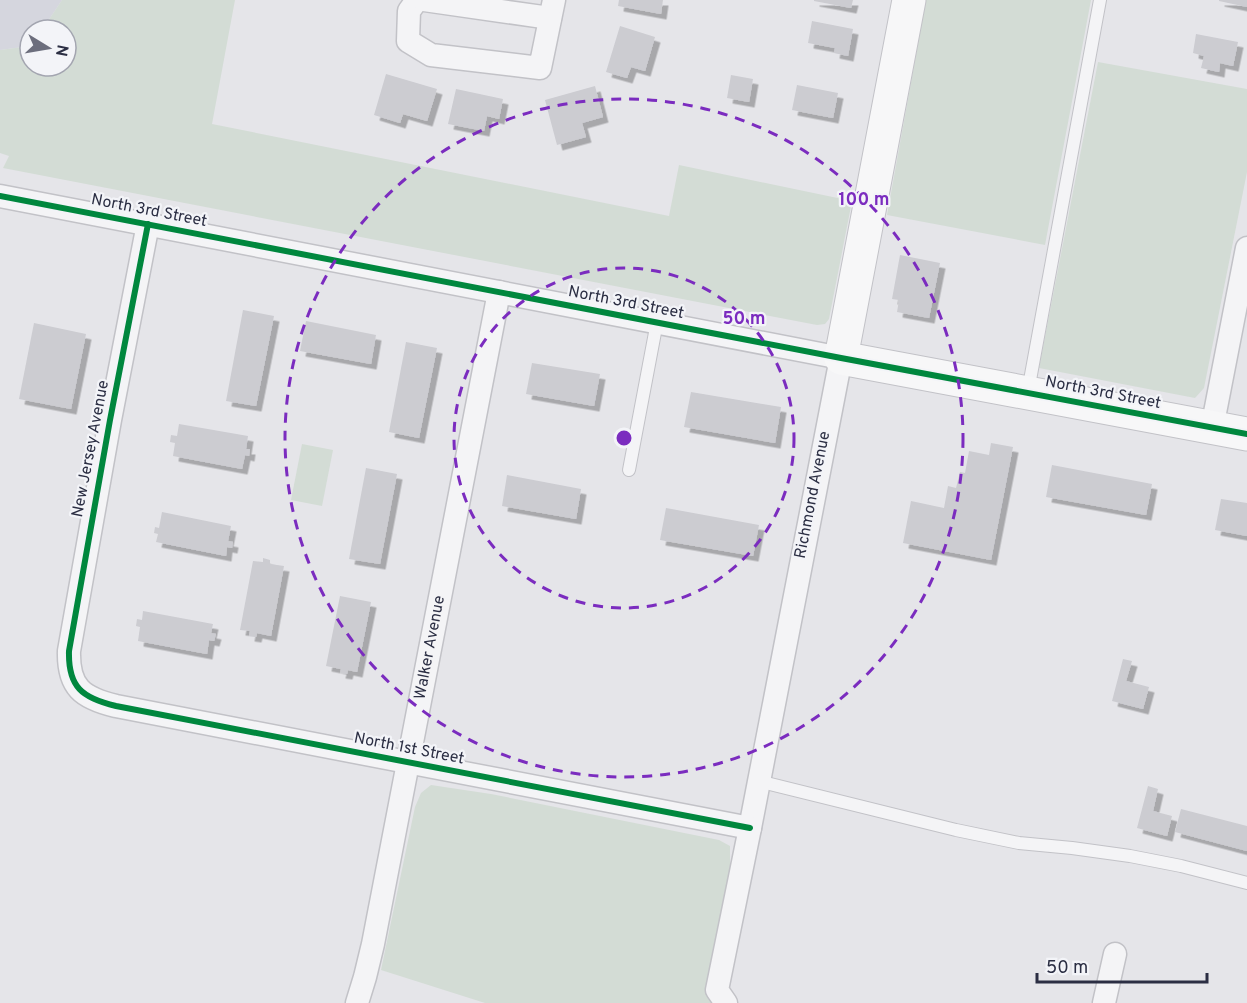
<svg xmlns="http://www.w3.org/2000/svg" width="1247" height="1003" viewBox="0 0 1247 1003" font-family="Overpass,sans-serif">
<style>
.built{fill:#d5d6de}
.green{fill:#d3dcd5}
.building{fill:#ccccd1;filter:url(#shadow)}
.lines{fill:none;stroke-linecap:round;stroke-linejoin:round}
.lane-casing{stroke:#c2c2c7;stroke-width:14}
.street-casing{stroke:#c2c2c7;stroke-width:25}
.secondary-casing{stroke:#c2c2c7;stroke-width:35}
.lane{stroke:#f4f4f6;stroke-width:12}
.street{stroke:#f4f4f6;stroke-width:22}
.secondary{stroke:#f7f7f8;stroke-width:33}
.cycleway-casing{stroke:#f3f4f8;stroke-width:10}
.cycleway{stroke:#00873e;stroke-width:6}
.ring{fill:none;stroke:#7b2cbf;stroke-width:3;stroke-dasharray:10 8}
.labels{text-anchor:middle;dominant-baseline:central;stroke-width:4.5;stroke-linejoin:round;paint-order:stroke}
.street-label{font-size:16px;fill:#2b2e43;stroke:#f3f4f8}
.centre{fill:#7b2cbf;stroke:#f3f4f8;stroke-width:3}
.ring-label{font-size:18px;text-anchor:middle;font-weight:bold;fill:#7b2cbf;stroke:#f3f4f8;stroke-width:4.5;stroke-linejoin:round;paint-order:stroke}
</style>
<defs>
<filter id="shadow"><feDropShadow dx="5.5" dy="5.5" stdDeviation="0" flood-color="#0004"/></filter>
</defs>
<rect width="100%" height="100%" fill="#e5e5e9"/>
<polygon class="built" points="0,0 62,0 42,30 30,30 30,46 0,50"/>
<g class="green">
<polygon points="62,0 235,0 212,124 669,216 679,165 852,201 829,319 825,324 817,325 3,168 9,156 0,153 0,50 30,46 30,66 66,66 66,30 42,30"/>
<polygon points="926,0 1091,0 1045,245 887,215"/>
<polygon points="1098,62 1247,89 1247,172 1204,388 1195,398 1039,368"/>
<polygon points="302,444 333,450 322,506 291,500"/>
<polygon points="431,785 491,794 719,840 730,846 730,866 705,992 711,1003 485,1003 381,970 415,807 421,793"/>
</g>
<g class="building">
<polygon points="619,0 663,0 661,14 618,6"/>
<polygon points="814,0 853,0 851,8 814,1"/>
<polygon points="1219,0 1247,0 1247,7 1219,1"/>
<polygon points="812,21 853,29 848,56 834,53 835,48 808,43"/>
<polygon points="620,26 655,37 645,71 631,67 627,78 606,72"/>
<polygon points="1196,34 1238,42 1233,66 1220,63 1219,72 1201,68 1204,56 1193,53"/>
<polygon points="386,74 437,89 427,121 403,114 400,123 374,115"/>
<polygon points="731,75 753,79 749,102 727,98"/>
<polygon points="797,85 838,93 833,118 792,110"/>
<polygon points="595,86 603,117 582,123 586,137 557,145 545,100"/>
<polygon points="456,89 503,99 499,119 487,116 484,131 448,124"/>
<polygon points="900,255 940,263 929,318 897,312 899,300 892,299"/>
<polygon points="243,310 274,316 256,406 226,401"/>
<polygon points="306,321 376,335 371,364 300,351"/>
<polygon points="34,323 86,334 71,409 19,399"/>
<polygon points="406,342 437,348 419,438 389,432"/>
<polygon points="532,363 600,374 594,406 526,394"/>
<polygon points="691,392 781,407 775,443 684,427"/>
<polygon points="179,424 248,436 246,449 250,449 249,456 245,455 242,469 173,456 175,443 170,442 171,435 177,436"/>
<polygon points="991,443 1013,447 991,560 903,543 911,501 944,508 948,486 956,488 960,472 965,473 969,451 989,455"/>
<polygon points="1052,465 1152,484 1146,515 1046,497"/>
<polygon points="366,468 397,474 380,564 349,559"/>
<polygon points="507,475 581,489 576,519 502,506"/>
<polygon points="1221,499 1247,503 1247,536 1215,530"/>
<polygon points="666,508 759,525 753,556 660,540"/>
<polygon points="162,512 231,526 228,541 233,542 232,548 227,547 226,556 156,542 158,534 154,533 155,527 159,528"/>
<polygon points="263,558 270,560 270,564 284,566 271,636 257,633 256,637 249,636 250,631 240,630 253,561 263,562"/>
<polygon points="340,596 371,602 357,672 348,670 347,674 340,673 341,669 326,666"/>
<polygon points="143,611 213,624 211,633 216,634 214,641 209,640 207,654 138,641 140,627 136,626 137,619 142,620"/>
<polygon points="1123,659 1132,661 1126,681 1149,687 1143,709 1112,701"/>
<polygon points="1148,786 1158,789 1153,811 1172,816 1167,836 1137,828"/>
<polygon points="1181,809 1247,826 1247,851 1175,832"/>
</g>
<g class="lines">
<defs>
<g id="lane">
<polyline points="1028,391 1100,0"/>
<polyline points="629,470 657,322"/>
<polyline points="758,781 956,830 1019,843 1072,848 1130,856 1181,866 1247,883"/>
</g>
<g id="street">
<polyline points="417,0 409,11 408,41 431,55 540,68 554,0"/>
<polyline points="424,0 550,18"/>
<polyline points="0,196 841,358 750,828 717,990 726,1003"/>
<path d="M148,224L110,420L69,651C68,687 82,698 116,706L750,828"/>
<polyline points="1212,428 1247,248"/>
<path id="s1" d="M357,1003L365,977L373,944L499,292"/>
<polyline points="1104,1003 1115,954"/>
</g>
<polyline id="secondary" points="909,0 841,358 1247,434"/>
</defs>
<use href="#lane" class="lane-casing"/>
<use href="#street" class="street-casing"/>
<use href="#secondary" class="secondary-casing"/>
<use href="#lane" class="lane"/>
<use href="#street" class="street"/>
<use href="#secondary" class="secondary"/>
<defs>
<g id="cycleway">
<polyline points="0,196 841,358 1247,434"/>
<path d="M148,224L110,420L69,651C68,687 82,698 116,706L750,828"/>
</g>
</defs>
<use href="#cycleway" class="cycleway-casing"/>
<use href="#cycleway" class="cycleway"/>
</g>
<g class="ring">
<circle cx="624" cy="438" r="170"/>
<circle cx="624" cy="438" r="339"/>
</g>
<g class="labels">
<g class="street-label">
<text transform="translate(149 211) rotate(11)">North 3rd Street</text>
<text transform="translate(626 303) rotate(11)">North 3rd Street</text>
<text transform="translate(1103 393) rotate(11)">North 3rd Street</text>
<text transform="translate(91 449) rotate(-79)">New Jersey Avenue</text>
<text transform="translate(813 495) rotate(-79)">Richmond Avenue</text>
<text stroke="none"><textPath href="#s1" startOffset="363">Walker Avenue</textPath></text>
<text transform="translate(409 749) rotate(11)">North 1st Street</text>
</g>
</g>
<circle cx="624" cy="438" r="9" class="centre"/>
<g class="ring-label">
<text x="864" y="205">100 m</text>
<text x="744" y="324">50 m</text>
</g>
<g transform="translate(48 48) rotate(101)"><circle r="28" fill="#f3f4f8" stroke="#a3a5b0" stroke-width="1.5"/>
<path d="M0-4.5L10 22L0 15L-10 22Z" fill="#6c6e7d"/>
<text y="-9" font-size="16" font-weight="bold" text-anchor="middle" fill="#2b2e43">N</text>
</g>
<path d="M1037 973v9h170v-9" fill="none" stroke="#2b2e43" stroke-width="3"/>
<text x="1046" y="973" font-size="18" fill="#2b2e43" stroke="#f3f4f8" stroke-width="4.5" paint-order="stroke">50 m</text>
</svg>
